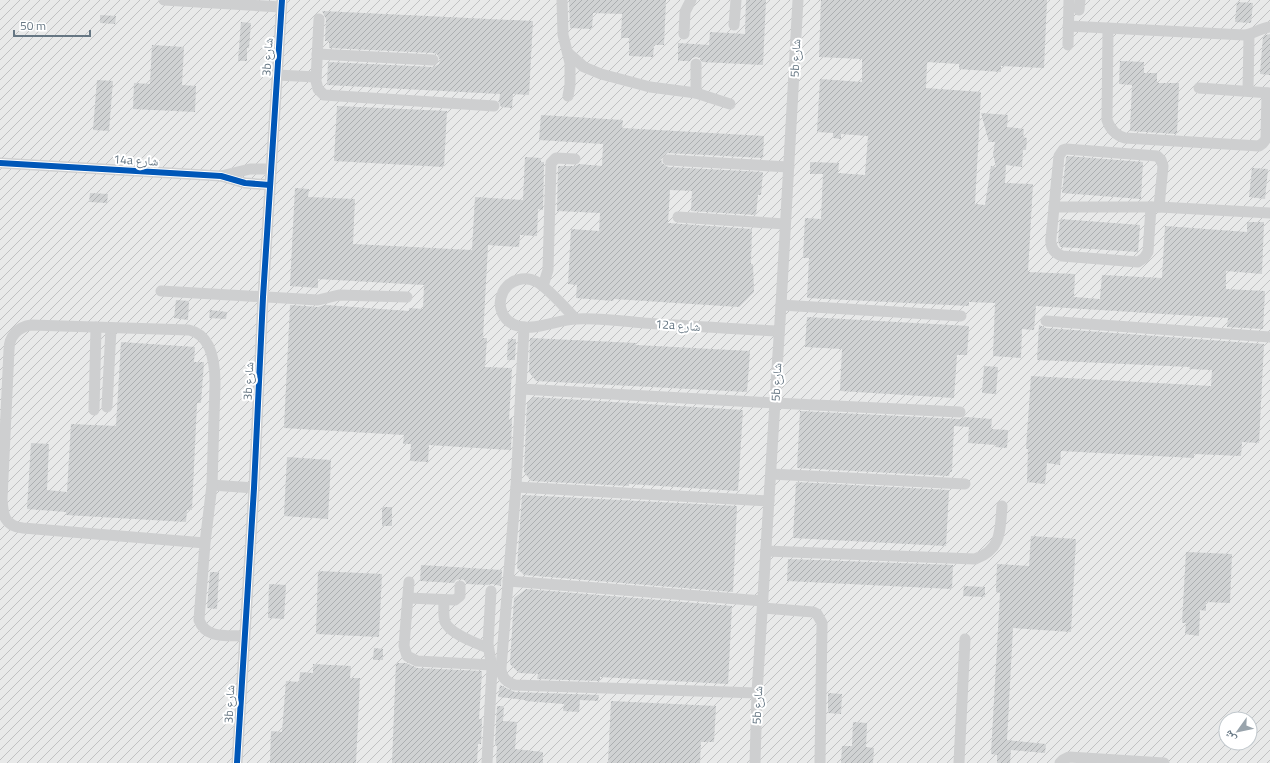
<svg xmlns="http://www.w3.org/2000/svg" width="1270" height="763" viewBox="0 0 1270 763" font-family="'Titillium Web','Noto Naskh Arabic',sans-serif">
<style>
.industrial{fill:url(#industrial-furrows);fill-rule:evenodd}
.building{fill:url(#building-hatch)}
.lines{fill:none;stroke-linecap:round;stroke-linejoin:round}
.minor{stroke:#cecfd0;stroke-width:11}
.cycleway-casing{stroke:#fff;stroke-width:8}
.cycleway{stroke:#0057b8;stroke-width:6}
.labels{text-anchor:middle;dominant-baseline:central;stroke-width:4;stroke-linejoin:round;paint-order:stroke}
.street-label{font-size:12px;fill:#657683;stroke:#fff}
</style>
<defs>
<pattern id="industrial-furrows" width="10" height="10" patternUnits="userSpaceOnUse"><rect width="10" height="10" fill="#e8e9e9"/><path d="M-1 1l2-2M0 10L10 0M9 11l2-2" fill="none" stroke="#c0c1c2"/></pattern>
<pattern id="building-hatch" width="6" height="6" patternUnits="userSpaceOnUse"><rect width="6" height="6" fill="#d0d2d3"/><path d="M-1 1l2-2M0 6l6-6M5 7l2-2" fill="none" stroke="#acafb1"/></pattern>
</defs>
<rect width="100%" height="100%" fill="#f9f9f9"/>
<path class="industrial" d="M0,0H1270V763H0ZM1226,719H1250V743H1226Z"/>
<g class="building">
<polygon points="569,0 666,0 664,45 654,45 653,57 629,56 629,38 621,38 622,14 593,13 592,29 570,28"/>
<polygon points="746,0 766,0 763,65 702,62 700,58 696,57 692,58 690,61 678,61 678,43 709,45 710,32 745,34"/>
<polygon points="821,0 1047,0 1044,68 1001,66 1001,72 959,69 959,64 927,62 926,88 981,92 975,204 985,205 991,166 996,167 993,154 995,142 989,142 981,113 1008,115 1007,127 1024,129 1023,137 1027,138 1026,150 1023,150 1022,167 1006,165 1005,183 1033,184 1028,272 1075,274 1074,297 1100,299 1102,275 1162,278 1165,226 1247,232 1247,222 1264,222 1262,274 1226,271 1226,289 1265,291 1263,329 1227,327 1228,318 1036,306 1034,330 1022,329 1021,358 993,356 995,303 969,302 969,306 807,298 809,258 803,258 805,218 821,219 823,174 810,174 810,162 839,163 838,173 865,175 868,136 841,134 841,139 833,138 833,133 817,132 820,79 862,82 862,59 819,57"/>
<polygon points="1237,2 1253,3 1251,23 1235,22"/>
<polygon points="322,11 533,21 529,95 513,94 512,108 501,107 499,102 500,94 327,85 328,62 433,67 439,64 440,60 437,54 433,53 329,48 329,41 325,41 326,19"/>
<polygon points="100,15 116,16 115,24 100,23"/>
<polygon points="241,22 251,23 249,48 247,48 247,61 238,61"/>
<polygon points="1270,34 1270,75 1260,74 1263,36"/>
<polygon points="152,45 184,47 182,85 196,86 195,112 133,109 134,83 150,84"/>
<polygon points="1120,61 1144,62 1144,73 1157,73 1157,83 1179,83 1177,134 1130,131 1132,85 1119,84"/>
<polygon points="97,80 113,81 109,131 93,130"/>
<polygon points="337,106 447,111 444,167 334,161"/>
<polygon points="541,115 623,120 622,128 764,136 763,158 668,153 665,154 661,159 662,163 668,167 763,172 761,195 758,195 756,215 691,211 692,191 670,190 668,223 752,229 751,264 753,264 754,292 739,307 614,299 613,301 576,298 577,285 568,284 571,229 599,231 600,213 557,211 558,166 575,166 579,164 602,166 603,144 539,140"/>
<polygon points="1067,156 1143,162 1141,199 1062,193 1066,158"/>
<polygon points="525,157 541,158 541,162 544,162 543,210 538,209 537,236 520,235 519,247 488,245 483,338 487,338 485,367 512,368 509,420 512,417 511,450 429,445 428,462 410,461 411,444 403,444 404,435 284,428 290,305 318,307 325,305 409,311 409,308 423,309 424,285 318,279 318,288 290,286 295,188 309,189 308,197 355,199 353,244 472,250 475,197 523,200"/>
<polygon points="1252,168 1268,169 1265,199 1249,197"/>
<polygon points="90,193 108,194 107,203 89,202"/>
<polygon points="1060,219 1140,225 1138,252 1060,247 1058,241"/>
<polygon points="176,300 189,301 188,320 174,318"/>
<polygon points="210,310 227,312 226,319 209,318"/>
<polygon points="807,317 969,326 967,355 957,355 954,398 840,391 842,349 805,347"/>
<polygon points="1039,325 1046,328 1264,344 1259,443 1242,442 1241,456 1194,454 1194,458 1061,451 1060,465 1047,463 1045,484 1027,482 1028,449 1026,449 1031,376 1211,386 1212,370 1189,369 1190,367 1037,360"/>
<polygon points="530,338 636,343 636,345 750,351 747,392 536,381 529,372"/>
<polygon points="508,339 516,339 515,360 507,360"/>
<polygon points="121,342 195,347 194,362 204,362 201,403 197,403 192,510 187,510 186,522 66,515 66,512 27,509 31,443 49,444 47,490 67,492 71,424 116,426"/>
<polygon points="984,366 998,367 996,394 982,393"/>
<polygon points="533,397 743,410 738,491 629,484 629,486 531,481 524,472 527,403"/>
<polygon points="800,411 960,419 965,417 992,419 991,429 1008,430 1007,448 995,447 996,445 968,443 969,427 954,426 952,472 950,472 949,476 797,468"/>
<polygon points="287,457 331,460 328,519 284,516"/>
<polygon points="796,482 949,490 946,546 793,538"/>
<polygon points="522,495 737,506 733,592 524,575 517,568"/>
<rect x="382" y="507" width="10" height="19"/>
<polygon points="1031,536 1076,539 1071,632 1013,628 1007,740 1046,744 1045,753 1011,750 1010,763 997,763 997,755 991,754 1000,593 996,592 997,564 1029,566"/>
<polygon points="1186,552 1232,554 1230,603 1206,602 1206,611 1200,610 1199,636 1185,634 1186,623 1182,623"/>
<polygon points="788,559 953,565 952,589 787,581"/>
<polygon points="421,565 502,570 501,586 492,584 487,585 467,584 464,580 460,579 456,580 454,583 420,581"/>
<polygon points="318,571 382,574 379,637 316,634"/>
<polygon points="210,572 219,572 217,609 207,608"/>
<polygon points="269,584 286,585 284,619 268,618"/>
<polygon points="964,586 985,587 985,597 963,596"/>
<polygon points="526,589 732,606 728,684 618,678 600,677 600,681 537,679 538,674 519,673 510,664 514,598"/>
<polygon points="374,648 383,649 383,660 373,660"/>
<polygon points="396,663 406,663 417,668 482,671 479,719 482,719 481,744 478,744 477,763 392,763"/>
<polygon points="313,664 351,666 350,678 360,678 356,763 270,763 271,731 282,732 286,681 299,682 300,672 313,673"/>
<polygon points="500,685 515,692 599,695 598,701 580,700 579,712 563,711 564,704 525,701 525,700 498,697"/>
<polygon points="828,693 842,694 841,714 828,713"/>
<polygon points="611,701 716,706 714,742 701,742 700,763 608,763"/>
<polygon points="497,706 504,706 503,721 517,722 515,749 543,752 543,763 496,763 497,746 495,745"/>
<polygon points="853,722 867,723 866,747 874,748 873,763 841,763 842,746 852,746"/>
</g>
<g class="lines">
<g class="minor">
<polyline points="164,0 281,7"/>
<polyline points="562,0 563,35 570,63 570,85 568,96"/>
<polyline points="1079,10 1080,0"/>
<polyline points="319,19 316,81 318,89 324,95 494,106"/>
<polyline points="734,25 736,0"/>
<path d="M1068,26L1244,35C1254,34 1260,28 1270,27"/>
<path d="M1108,28L1107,120C1110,129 1115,135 1125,138L1259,146L1263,143L1266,139L1267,93"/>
<polyline points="684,34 685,12 691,0"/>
<polyline points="1068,45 1069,0"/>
<polyline points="568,53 584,67 601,74 650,87 696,93 730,104"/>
<polyline points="317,54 433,60"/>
<polyline points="696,64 696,93"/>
<polyline points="277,75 316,77"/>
<polyline points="1199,88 1270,93"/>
<polyline points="1248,91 1249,35"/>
<polyline points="668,160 789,167"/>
<polyline points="0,163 221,176 245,183 270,185"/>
<polyline points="221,176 250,169 271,169"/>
<polyline points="1054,207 1159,207 1270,213"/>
<path d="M1151,207L1148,252L1144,258L1138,262L1062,256C1054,253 1050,247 1051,238L1059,156L1063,150L1066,149L1157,156L1161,160L1163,166L1159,207"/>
<polyline points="678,217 785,224"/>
<polyline points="543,286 548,270 551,163 556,158 575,159"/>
<polyline points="161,291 318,300 339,295 407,297"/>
<polyline points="781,305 961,316"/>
<path d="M576,319C566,309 548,288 537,282C525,275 509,280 503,292C496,306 503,322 518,326C537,331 558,319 577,319C599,318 622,321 644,323C689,326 734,329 779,331"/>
<polyline points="1046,321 1270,337"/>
<path d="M524,327L516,487L501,668C501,677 506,682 515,685L757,693"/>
<polyline points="521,389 775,403 960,412"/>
<polyline points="107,407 111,328"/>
<polyline points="94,410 96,327"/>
<polyline points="771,474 965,484"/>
<polyline points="212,485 254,488"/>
<polyline points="516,487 769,501"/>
<path d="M205,543L23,528C4,526 3,515 2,499L9,350C9,336 18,327 31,325L189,330C212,335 215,363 215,383L212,485L205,543L199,620C206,639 226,635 244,636"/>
<path d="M766,551L975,559C1002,549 1000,531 1002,506"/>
<polyline points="508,581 763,601"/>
<polyline points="409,582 404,646 407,656 417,661 492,665"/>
<polyline points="408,598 455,600 460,596 460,586"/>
<path d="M444,600C444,607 443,616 445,622C450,634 476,643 488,648"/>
<polyline points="763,608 813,612 817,614 822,623 820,763"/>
<polyline points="237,763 254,488 263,297 282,0"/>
<polyline points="487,763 492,668 488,644 491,591"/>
<polyline points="755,763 757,693 781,305 798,0"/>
<polyline points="959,763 965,639"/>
<polyline points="1060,763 1063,760 1069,757 1164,763"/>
</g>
<defs>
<g id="cycleway">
<polyline points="0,163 221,176 245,183 270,185"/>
<polyline points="237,763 254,488 263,297 282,0"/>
</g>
</defs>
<use href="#cycleway" class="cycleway-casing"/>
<use href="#cycleway" class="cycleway"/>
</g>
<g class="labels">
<g class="street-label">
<text transform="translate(267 57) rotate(-86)">3b شارع</text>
<text transform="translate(795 58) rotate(-87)">5b شارع</text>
<text transform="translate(136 160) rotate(3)">14a شارع</text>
<text transform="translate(678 325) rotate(4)">12a شارع</text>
<text transform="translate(248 381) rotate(-87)">3b شارع</text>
<text transform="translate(776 382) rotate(-87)">5b شارع</text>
<text transform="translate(229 704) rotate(-87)">3b شارع</text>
<text transform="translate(757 705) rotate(-87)">5b شارع</text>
</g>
</g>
<g transform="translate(1238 731) rotate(237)"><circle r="19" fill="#ffffff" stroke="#c1c8cd"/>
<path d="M0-3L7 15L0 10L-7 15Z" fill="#99a4ac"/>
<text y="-6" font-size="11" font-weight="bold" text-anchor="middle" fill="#657683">ش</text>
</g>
<path d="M14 30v6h76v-6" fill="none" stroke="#657683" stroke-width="2"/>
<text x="20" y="30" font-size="12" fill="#657683" stroke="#ffffff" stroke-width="3" paint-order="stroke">50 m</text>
</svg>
